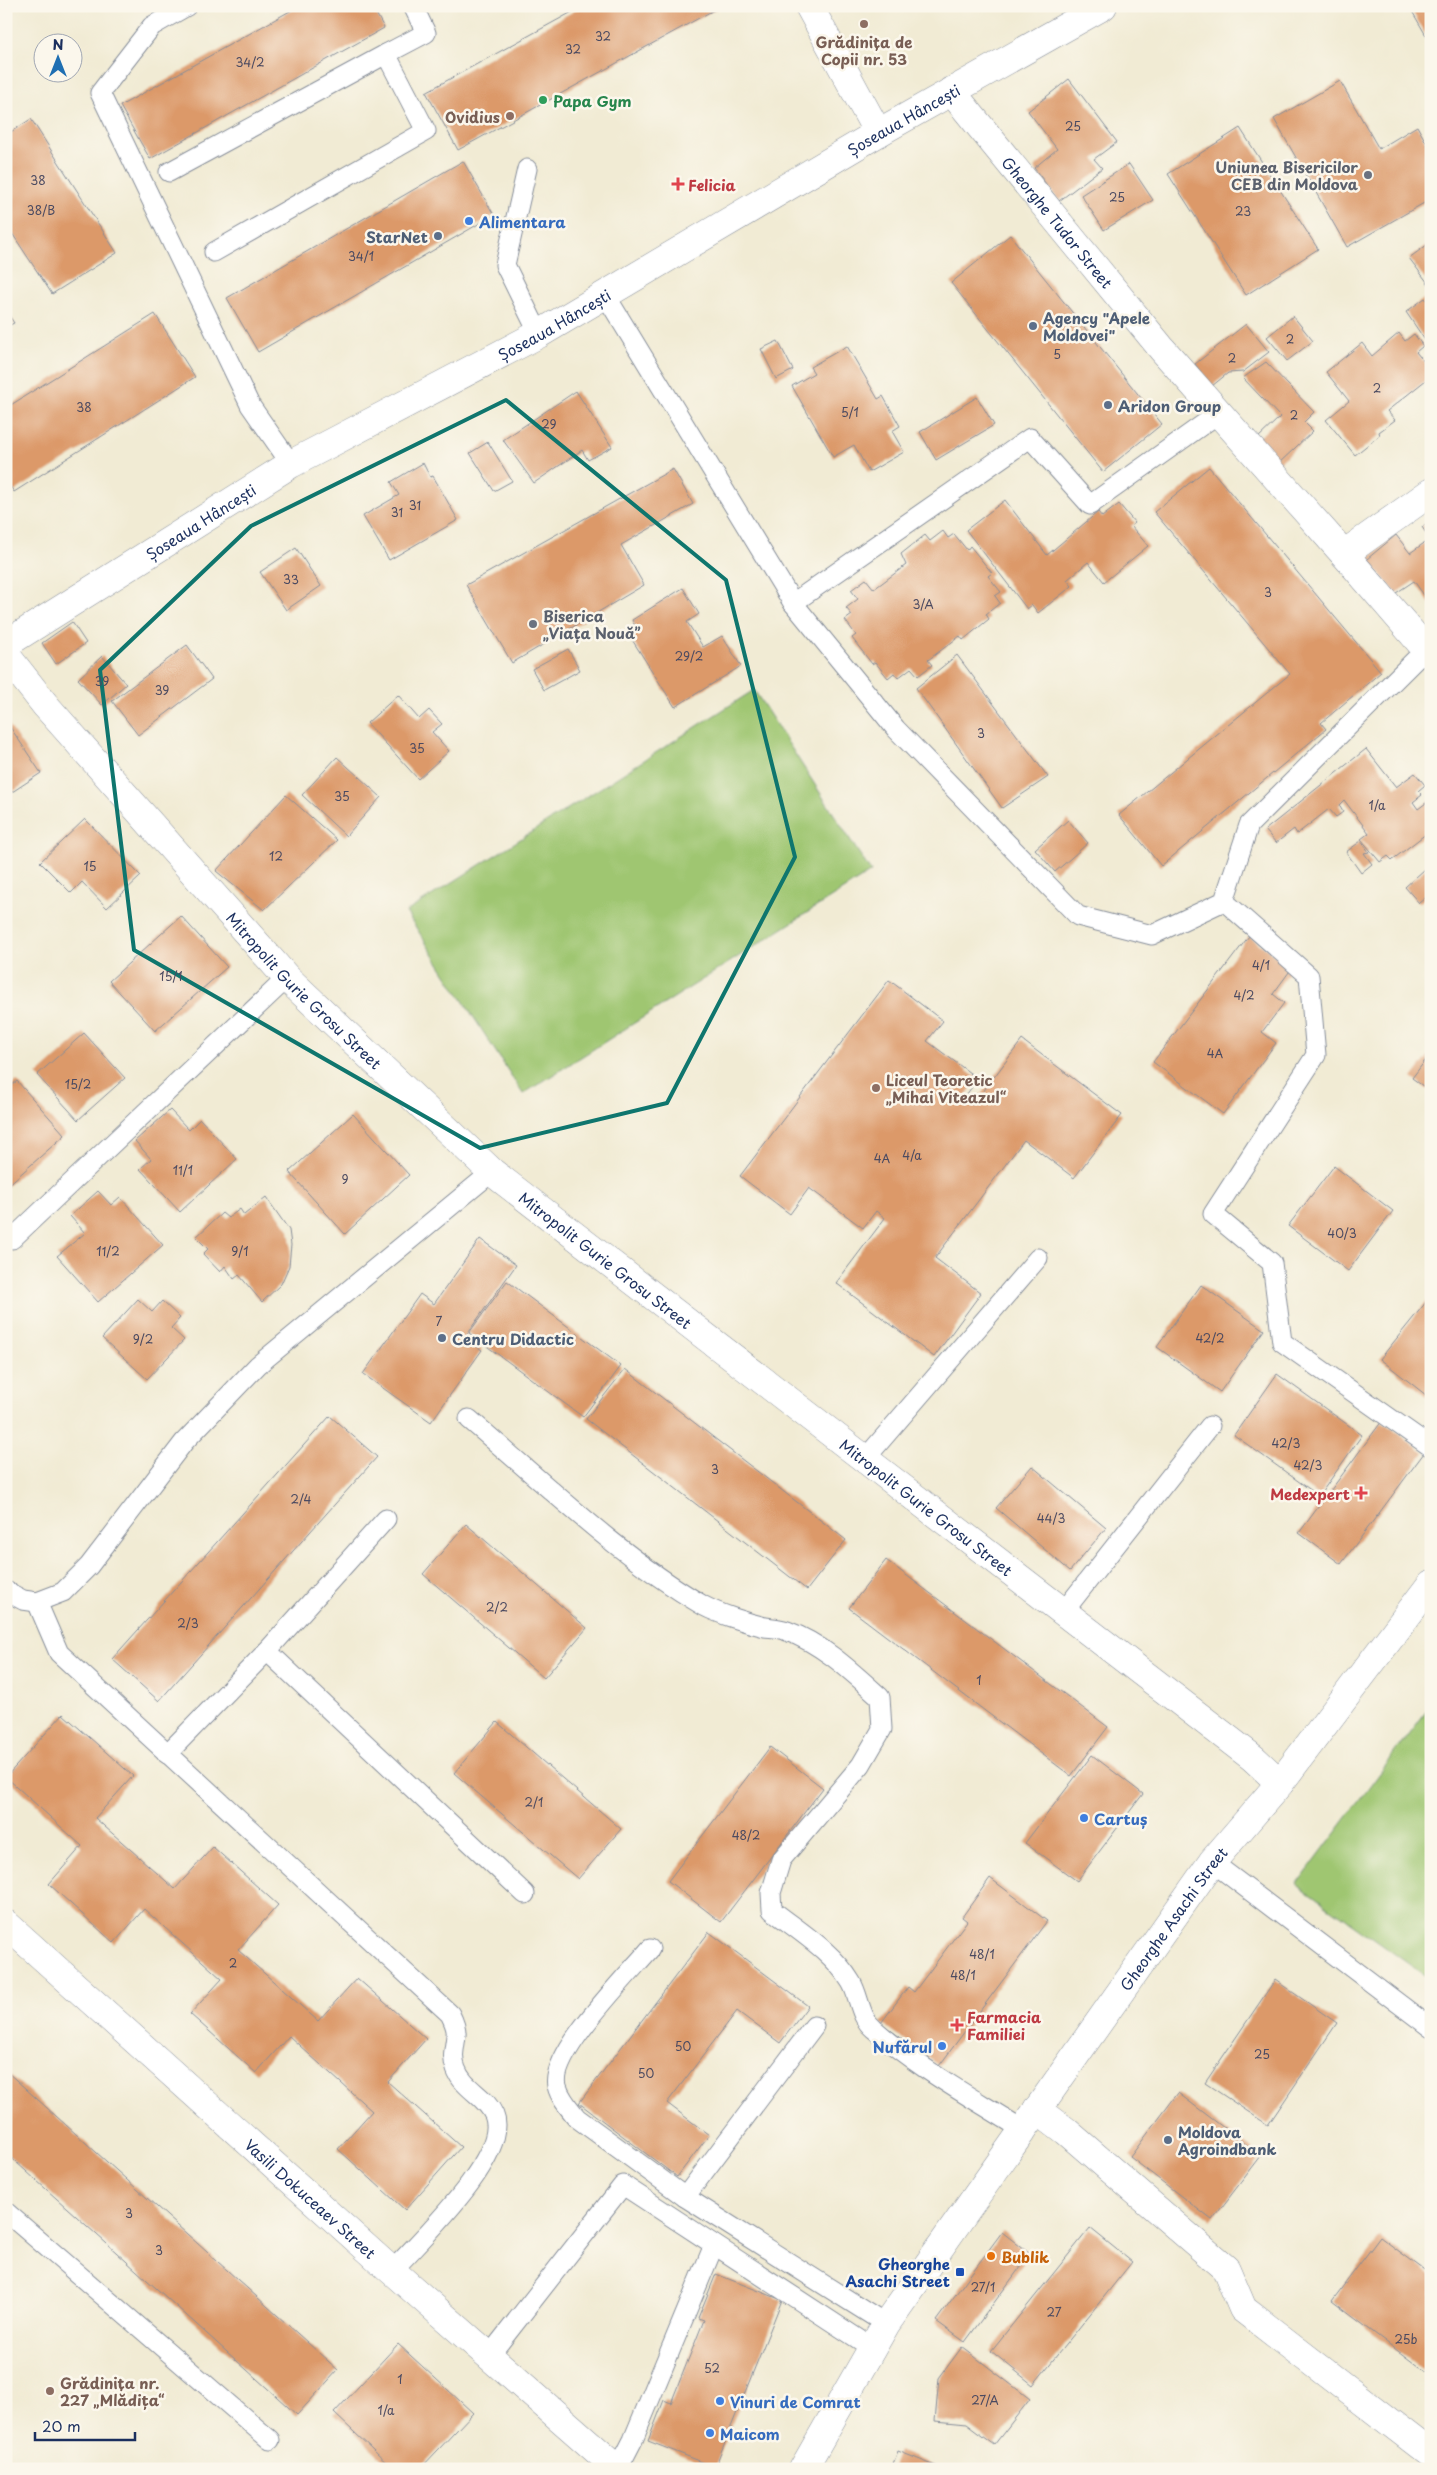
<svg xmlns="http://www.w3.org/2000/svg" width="1437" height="2475" viewBox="0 0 1437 2475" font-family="'Playpen Sans',sans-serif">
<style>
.green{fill:#9fc671;stroke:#5d7a68}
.building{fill:#dc9969}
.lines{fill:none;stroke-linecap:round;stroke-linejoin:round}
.lane-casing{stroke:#868d99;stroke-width:21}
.street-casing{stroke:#868d99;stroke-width:29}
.secondary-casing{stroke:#868d99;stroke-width:29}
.primary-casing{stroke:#868d99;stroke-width:29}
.lane{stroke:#fff;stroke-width:19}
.street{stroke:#fff;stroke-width:28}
.secondary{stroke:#fff;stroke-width:28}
.primary{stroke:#fff;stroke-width:28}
.marked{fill:none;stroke:#0f766e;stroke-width:4;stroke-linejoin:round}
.education-dot{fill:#8d6e63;stroke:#fbf7ec;stroke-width:2}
.leisure-dot{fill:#2e9e5b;stroke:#fbf7ec;stroke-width:2}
.worship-dot{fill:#6b7280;stroke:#fbf7ec;stroke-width:2}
.health-dot{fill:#e0444e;stroke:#fbf7ec;stroke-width:2}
.shop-dot{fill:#3f7fe0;stroke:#fbf7ec;stroke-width:2}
.service-dot{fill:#5c6f8a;stroke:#fbf7ec;stroke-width:2}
.food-dot{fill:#e8710a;stroke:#fbf7ec;stroke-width:2}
.transit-dot{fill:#1a4fb4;stroke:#fbf7ec;stroke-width:2}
.labels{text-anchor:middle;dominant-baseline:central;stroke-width:5;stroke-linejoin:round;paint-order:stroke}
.number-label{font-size:12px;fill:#4b4a61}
.education-label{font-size:15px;font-weight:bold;fill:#785e54;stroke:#fbf7ec;text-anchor:start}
.leisure-label{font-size:15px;font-weight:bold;fill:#27864d;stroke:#fbf7ec;text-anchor:start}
.street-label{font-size:15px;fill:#1b2f5e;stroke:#fbf7ec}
.worship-label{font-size:15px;font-weight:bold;fill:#5b616d;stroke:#fbf7ec;text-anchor:end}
.health-label{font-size:15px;font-weight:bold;fill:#be3a42;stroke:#fbf7ec;text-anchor:start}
.shop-label{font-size:15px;font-weight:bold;fill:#366cbe;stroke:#fbf7ec;text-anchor:start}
.service-label{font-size:15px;font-weight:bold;fill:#4e5e75;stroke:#fbf7ec;text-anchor:start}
.food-label{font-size:15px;font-weight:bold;fill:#c56008;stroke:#fbf7ec;text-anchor:start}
.transit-label{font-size:15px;font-weight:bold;fill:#164399;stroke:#fbf7ec;text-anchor:end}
</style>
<rect width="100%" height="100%" fill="#fbf7ec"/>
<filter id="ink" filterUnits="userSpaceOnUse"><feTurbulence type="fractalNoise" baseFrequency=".02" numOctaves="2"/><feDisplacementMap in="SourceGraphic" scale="10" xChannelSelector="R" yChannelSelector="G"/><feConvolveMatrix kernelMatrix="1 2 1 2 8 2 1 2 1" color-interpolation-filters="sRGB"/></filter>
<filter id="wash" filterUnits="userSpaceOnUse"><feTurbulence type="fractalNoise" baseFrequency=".0096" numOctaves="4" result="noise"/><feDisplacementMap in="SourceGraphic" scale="20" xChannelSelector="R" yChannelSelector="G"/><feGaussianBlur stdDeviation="1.12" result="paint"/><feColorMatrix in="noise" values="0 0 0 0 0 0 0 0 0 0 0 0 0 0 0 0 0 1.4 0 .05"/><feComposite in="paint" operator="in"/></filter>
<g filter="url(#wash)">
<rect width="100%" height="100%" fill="#f1ebd4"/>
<g class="green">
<polygon points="754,690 871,872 523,1094 406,912"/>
<polygon points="1431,1705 1431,1980 1297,1884"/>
</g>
<g id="blocks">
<g class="building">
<polygon points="299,6 372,6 384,28 150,159 120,106"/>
<polygon points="583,6 721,6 458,150 426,92"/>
<polygon points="1409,6 1431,6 1431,44"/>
<polygon points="1069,79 1117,142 1094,159 1102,168 1059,201 1034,168 1057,149 1028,111"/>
<polygon points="1340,81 1379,149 1417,126 1431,151 1431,199 1347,247 1274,119"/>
<polygon points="31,119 117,253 52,294 6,224 6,135"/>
<polygon points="1240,128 1318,249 1246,295 1168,174"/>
<polygon points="463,161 494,215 258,352 227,298"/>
<polygon points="1129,164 1153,200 1104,230 1081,195"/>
<polygon points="1010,235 1162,424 1103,472 951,283"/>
<polygon points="1431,242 1431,287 1409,258"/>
<polygon points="1425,298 1431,306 1431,349 1406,312"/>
<polygon points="6,311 14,323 6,327"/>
<polygon points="155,314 195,377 14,492 6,480 6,408"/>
<polygon points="1293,316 1313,341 1287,361 1267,337"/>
<polygon points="1246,324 1269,352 1243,372 1228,373 1212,386 1195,364"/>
<polygon points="1399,333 1405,341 1414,334 1423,346 1416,352 1431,370 1431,376 1387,411 1395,420 1379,432 1380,435 1355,455 1326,420 1349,401 1326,372 1362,343 1372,356"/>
<polygon points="778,341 793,370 776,379 761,349"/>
<polygon points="847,346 878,399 883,396 900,426 892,431 904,452 869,472 854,445 833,457 792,386 814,373 810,367"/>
<polygon points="1266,362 1314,412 1304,422 1313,431 1278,464 1256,440 1280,417 1243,378"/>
<polygon points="576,391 612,447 588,460 582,450 534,483 503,440"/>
<polygon points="977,397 994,425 936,460 920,432"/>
<polygon points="488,442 512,481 494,491 470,453"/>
<polygon points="423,463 430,477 433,476 458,520 389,560 363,516 399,495 391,482"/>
<polygon points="1209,467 1381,672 1321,723 1326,729 1161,866 1119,815 1290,674 1154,512"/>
<polygon points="673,469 693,504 621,545 644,585 512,663 466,585"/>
<polygon points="1005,500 1047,555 1098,512 1102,517 1119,504 1135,523 1131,526 1148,546 1104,582 1088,562 1067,580 1072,586 1038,613 1032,605 1027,609 966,530"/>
<polygon points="1431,520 1431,605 1414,581 1396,593 1367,559 1396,535 1410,553 1430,539 1422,527"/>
<polygon points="943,531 948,538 954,534 967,550 970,546 992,573 988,576 1001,592 995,596 1000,603 986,614 989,619 963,640 960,636 928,660 932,665 918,676 911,668 898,678 894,673 888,678 875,662 872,664 852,638 856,635 845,620 852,615 846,608 858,599 851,590 866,579 874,589 906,565 901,554 925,535 930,541"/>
<polygon points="296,548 321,586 286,610 260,572"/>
<polygon points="683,588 699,614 687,622 703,647 722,636 741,666 675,707 629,635 637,630 632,620"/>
<polygon points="72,622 86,643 56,664 42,643"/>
<polygon points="187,645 212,679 138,735 112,701"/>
<polygon points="568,649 580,670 544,690 532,669"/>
<polygon points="957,655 1048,777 1002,808 916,688"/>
<polygon points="102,656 126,684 102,705 78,679"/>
<polygon points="398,695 419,719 429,710 442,724 432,732 449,751 418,779 367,723"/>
<polygon points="6,721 41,773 6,796"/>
<polygon points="1366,749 1396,787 1415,773 1425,785 1418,791 1422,795 1413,802 1418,809 1430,800 1431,802 1431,830 1392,860 1388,856 1380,862 1361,839 1369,833 1344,800 1339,805 1343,812 1336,817 1329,809 1297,834 1294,829 1276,843 1265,830"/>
<polygon points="337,757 381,797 346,836 302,795"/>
<polygon points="286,795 337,840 264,910 216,871"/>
<polygon points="85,819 141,876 107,908 82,882 71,893 40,862"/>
<polygon points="1068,820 1088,843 1055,872 1035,849"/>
<polygon points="1361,841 1369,852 1364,853 1372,864 1361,873 1346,852"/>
<polygon points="1425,869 1431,876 1431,884 1426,889 1430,894 1419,903 1405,887"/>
<polygon points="181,916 227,967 155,1031 109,981"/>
<polygon points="1249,936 1292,968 1273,994 1284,1003 1262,1032 1276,1043 1223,1114 1153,1062"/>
<polygon points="889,980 943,1021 927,1041 978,1079 963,1099 973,1105 1022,1040 1122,1115 1074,1178 1024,1140 935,1258 981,1293 934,1357 836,1283 885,1218 876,1211 863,1228 809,1188 790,1214 740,1176"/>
<polygon points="84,1033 125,1078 78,1120 37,1075"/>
<polygon points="1431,1053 1431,1092 1412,1078"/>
<polygon points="17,1081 65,1135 6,1187 6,1090"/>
<polygon points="170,1110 189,1130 200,1119 237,1159 180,1212 140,1169 151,1159 135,1141"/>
<polygon points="353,1114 409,1175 345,1234 289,1172"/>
<polygon points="1334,1166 1393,1211 1348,1271 1288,1226"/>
<polygon points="98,1191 111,1205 120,1197 163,1245 98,1302 57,1256 85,1233 70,1216"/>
<polygon points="266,1197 289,1230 291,1245 289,1266 281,1284 262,1302 239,1275 234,1279 225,1266 220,1272 203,1254 208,1249 196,1237 222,1213 228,1218 240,1209 244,1215"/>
<polygon points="480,1239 516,1265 464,1338 482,1350 431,1422 363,1374 420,1294 434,1304"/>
<polygon points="507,1281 621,1366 583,1417 469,1333"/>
<polygon points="1201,1285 1264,1330 1220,1392 1157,1347"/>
<polygon points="1431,1296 1431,1399 1380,1359"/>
<polygon points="138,1299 152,1312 162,1301 180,1318 171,1328 184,1340 147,1379 102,1338"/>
<polygon points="625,1369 846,1540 807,1590 586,1419"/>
<polygon points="1277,1374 1362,1435 1319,1496 1234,1435"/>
<polygon points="330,1416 377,1457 159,1701 112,1659"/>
<polygon points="1382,1421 1424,1453 1341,1564 1299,1533"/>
<polygon points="1032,1466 1106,1528 1070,1571 996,1508"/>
<polygon points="466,1524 587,1628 544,1678 423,1574"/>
<polygon points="886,1560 1108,1727 1071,1776 849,1608"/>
<polygon points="63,1714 133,1776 95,1818 175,1889 213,1847 278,1905 238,1950 318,2021 357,1978 426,2039 388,2082 461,2147 405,2210 338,2149 372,2111 289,2036 256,2073 190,2014 222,1979 144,1909 114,1943 49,1884 82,1846 6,1777"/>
<polygon points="497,1722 621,1829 578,1879 454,1773"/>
<polygon points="770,1747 823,1788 721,1922 668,1881"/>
<polygon points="1092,1755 1143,1794 1077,1881 1025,1843"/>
<polygon points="990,1878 1047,1921 939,2066 881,2023 908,1987 914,1992 967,1921 962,1917"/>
<polygon points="709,1932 808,2006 780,2043 737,2011 667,2103 709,2135 677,2177 579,2103"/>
<polygon points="1275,1980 1337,2023 1268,2125 1205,2083"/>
<polygon points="6,2071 338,2370 297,2415 6,2153"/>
<polygon points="1178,2093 1261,2156 1212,2220 1130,2157"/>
<polygon points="1090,2228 1132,2262 1033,2385 991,2351"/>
<polygon points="1002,2232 1030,2254 965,2342 936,2321"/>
<polygon points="1380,2237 1431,2275 1431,2376 1332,2301"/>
<polygon points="716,2274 782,2300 715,2467 648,2441 664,2400 671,2403 704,2320 698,2318"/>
<polygon points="398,2344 473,2413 420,2469 393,2469 334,2413"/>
<polygon points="962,2347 1030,2399 994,2445 966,2424 935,2421 939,2378"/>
<polygon points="898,2451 943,2469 891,2469"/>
</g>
</g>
</g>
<g filter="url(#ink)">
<use href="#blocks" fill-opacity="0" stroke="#868d99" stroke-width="1"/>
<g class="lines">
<defs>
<g id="lane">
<polyline points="187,6 152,26 100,93 250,405 291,464"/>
<polyline points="386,54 426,33 413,6"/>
<polyline points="527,169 505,265 539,334"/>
<polyline points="169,172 386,54 426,131 214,252"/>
<polyline points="606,296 793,603 896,729 1078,916 1152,935 1224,901 1249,825 1426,649"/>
<polyline points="793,603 1030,438 1090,505 1219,413"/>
<polyline points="1224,901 1309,976 1316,1055 1213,1214 1272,1263 1282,1342 1431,1447"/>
<polyline points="12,1239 287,978"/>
<path d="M469,1419C543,1482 619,1556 704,1606C719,1614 748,1623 765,1627C772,1628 780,1628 787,1631C823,1644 852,1672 880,1697L882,1729L861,1765L781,1860L771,1893L772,1910C800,1932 832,1951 851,1982C860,1997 859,2017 874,2029C919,2069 973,2098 1023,2130"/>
<polyline points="865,1459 1038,1258"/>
<polyline points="6,1591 23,1600 37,1602 63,1592 89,1566 184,1442 258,1365 492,1172"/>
<path d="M37,1602L59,1653L450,2014C453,2020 457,2029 456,2035C455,2048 451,2056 456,2069C463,2089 486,2096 494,2115C511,2155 418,2242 392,2271"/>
<polyline points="1064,1611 1210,1426"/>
<polyline points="267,1651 525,1894"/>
<polyline points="167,1754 267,1651 386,1519"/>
<polyline points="1212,1862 1431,2028"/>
<path d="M650,1949C629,1974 549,2054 557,2086C560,2098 569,2108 577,2118L685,2197L886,2324"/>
<polyline points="685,2197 814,2026"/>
<polyline points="6,2212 270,2440"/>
<polyline points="489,2356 623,2185 872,2348"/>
<polyline points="618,2469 633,2440 714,2245"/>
</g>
<g id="street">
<polyline points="809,6 878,133"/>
<path id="s1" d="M951,91L1162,349L1344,554L1431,655"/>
<polyline points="1344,554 1431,492"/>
<path id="s2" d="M6,655L46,706L287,978L492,1172L1253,1758L1280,1783"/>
<polyline points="1037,2109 1066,2131 1226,2269 1243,2309 1431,2454"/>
</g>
<g id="secondary">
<path id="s3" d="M6,1924L392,2271L618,2469"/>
</g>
<g id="primary">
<path id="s4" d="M6,644L291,464L539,334L878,133L1103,6"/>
<path id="s5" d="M803,2469L886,2324L1212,1862L1280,1783L1431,1584"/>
</g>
</defs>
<use href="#lane" class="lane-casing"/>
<use href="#street" class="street-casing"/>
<use href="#secondary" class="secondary-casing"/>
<use href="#primary" class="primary-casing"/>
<use href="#lane" class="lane"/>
<use href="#street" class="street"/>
<use href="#secondary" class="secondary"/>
<use href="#primary" class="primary"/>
</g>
</g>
<path class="marked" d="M506,400L726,580L795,857L667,1103L480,1148L134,950L100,670L251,526Z"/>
<g class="education-dot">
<circle cx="864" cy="24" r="5"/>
<circle cx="510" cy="116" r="5"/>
<circle cx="876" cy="1088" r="5"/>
<circle cx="50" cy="2391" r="5"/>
</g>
<circle class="leisure-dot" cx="543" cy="100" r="5"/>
<g class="worship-dot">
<circle cx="1368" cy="175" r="5"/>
<circle cx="533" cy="624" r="5"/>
</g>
<g class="health-dot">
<path d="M675.5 176.5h5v5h5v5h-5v5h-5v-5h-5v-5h5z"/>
<path d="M1358.5 1485.5h5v5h5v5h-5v5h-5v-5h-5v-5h5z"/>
<path d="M954.5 2017.5h5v5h5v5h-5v5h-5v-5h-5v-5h5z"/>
</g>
<g class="shop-dot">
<circle cx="469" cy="221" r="5"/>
<circle cx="1084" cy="1818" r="5"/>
<circle cx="942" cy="2046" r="5"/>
<circle cx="720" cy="2401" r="5"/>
<circle cx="710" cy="2433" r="5"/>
</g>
<g class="service-dot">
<circle cx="438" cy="236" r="5"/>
<circle cx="1033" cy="326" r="5"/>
<circle cx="1108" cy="405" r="5"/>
<circle cx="442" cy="1338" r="5"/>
<circle cx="1168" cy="2140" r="5"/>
</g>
<circle class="food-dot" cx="991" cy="2256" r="5"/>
<rect class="transit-dot" x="955" y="2267" width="10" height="10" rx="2.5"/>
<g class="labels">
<g class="number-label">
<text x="603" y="36">32</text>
<text x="573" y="49">32</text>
<text x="250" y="62">34/2</text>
<text x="1073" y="126">25</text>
<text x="38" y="180">38</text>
<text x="1117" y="197">25</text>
<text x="41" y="210">38/B</text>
<text x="1243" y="211">23</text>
<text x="361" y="256">34/1</text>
<text x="1290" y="339">2</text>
<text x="1057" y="354">5</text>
<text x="1232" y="358">2</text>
<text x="1377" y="388">2</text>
<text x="84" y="407">38</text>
<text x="850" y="412">5/1</text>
<text x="1294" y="415">2</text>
<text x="549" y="424">29</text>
<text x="415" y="505">31</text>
<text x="397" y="512">31</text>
<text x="291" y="579">33</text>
<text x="1268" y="592">3</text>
<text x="923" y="604">3/A</text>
<text x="689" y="656">29/2</text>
<text x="102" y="681">39</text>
<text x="162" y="690">39</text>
<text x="981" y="733">3</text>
<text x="417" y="748">35</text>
<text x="342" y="796">35</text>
<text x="1377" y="805">1/a</text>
<text x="276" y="856">12</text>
<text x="90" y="866">15</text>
<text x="1261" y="965">4/1</text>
<text x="171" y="976">15/1</text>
<text x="1244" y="995">4/2</text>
<text x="1215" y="1053">4A</text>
<text x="78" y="1084">15/2</text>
<text x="912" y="1155">4/a</text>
<text x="882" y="1158">4A</text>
<text x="183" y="1170">11/1</text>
<text x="345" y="1179">9</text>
<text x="1342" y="1233">40/3</text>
<text x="108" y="1251">11/2</text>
<text x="240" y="1251">9/1</text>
<text x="439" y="1321">7</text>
<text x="1210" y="1338">42/2</text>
<text x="143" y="1339">9/2</text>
<text x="1286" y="1443">42/3</text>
<text x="1308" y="1465">42/3</text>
<text x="715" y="1469">3</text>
<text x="301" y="1499">2/4</text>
<text x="1051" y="1518">44/3</text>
<text x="497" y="1607">2/2</text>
<text x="188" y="1623">2/3</text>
<text x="979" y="1680">1</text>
<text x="534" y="1802">2/1</text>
<text x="746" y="1835">48/2</text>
<text x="982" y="1954">48/1</text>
<text x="233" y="1963">2</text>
<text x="963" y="1975">48/1</text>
<text x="683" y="2046">50</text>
<text x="1262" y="2054">25</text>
<text x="646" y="2073">50</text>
<text x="129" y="2213">3</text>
<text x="159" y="2250">3</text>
<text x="983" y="2287">27/1</text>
<text x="1054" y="2312">27</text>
<text x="1406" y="2339">25b</text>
<text x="712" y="2368">52</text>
<text x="400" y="2379">1</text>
<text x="985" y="2400">27/A</text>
<text x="386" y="2410">1/a</text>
</g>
<g class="education-label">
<text x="864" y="41" text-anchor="middle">Grădinița de<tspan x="864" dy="17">Copii nr. 53</tspan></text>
<text x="500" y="116" text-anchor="end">Ovidius</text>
<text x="886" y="1079">Liceul Teoretic<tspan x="886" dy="17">„Mihai Viteazul“</tspan></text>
<text x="60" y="2382">Grădinița nr.<tspan x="60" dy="17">227 „Mlădița“</tspan></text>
</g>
<g class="leisure-label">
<text x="553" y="100">Papa Gym</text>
</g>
<g class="street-label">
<text stroke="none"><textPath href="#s4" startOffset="1040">Șoseaua Hâncești</textPath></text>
<text stroke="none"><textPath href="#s1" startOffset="169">Gheorghe Tudor Street</textPath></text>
<text stroke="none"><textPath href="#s4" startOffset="635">Șoseaua Hâncești</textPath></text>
<text stroke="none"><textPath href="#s4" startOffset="230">Șoseaua Hâncești</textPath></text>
<text stroke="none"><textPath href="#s2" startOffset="449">Mitropolit Gurie Grosu Street</textPath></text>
<text stroke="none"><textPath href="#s2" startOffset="854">Mitropolit Gurie Grosu Street</textPath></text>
<text stroke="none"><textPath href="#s2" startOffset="1259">Mitropolit Gurie Grosu Street</textPath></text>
<text stroke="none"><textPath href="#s5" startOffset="664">Gheorghe Asachi Street</textPath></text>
<text stroke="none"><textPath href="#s3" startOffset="410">Vasili Dokuceaev Street</textPath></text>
</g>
<g class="worship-label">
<text x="1358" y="166">Uniunea Bisericilor<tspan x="1358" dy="17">CEB din Moldova</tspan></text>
<text x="543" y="615" text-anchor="start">Biserica<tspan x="543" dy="17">„Viața Nouă”</tspan></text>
</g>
<g class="health-label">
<text x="688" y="184">Felicia</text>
<text x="1350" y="1493" text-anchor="end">Medexpert</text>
<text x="967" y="2016">Farmacia<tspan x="967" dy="17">Familiei</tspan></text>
</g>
<g class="shop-label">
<text x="479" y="221">Alimentara</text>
<text x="1094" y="1818">Cartuș</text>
<text x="932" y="2046" text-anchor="end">Nufărul</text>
<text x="730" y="2401">Vinuri de Comrat</text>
<text x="720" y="2433">Maicom</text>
</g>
<g class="service-label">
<text x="428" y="236" text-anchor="end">StarNet</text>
<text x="1043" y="317">Agency "Apele<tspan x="1043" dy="17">Moldovei"</tspan></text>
<text x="1118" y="405">Aridon Group</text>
<text x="452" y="1338">Centru Didactic</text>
<text x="1178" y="2131">Moldova<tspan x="1178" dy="17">Agroindbank</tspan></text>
</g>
<g class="food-label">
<text x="1001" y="2256">Bublik</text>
</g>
<g class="transit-label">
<text x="950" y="2263">Gheorghe<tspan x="950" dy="17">Asachi Street</tspan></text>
</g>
</g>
<rect width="1437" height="2475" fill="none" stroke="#fbf7ec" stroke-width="25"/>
<g transform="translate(58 58)"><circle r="24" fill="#fbf7ec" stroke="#a1a7b3"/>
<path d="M0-4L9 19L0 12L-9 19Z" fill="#1f6fb2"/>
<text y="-8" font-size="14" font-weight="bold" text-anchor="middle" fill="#1b2f5e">N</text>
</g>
<path d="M35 2432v8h100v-8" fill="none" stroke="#1b2f5e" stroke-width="2.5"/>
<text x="42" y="2432" font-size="15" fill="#1b2f5e" stroke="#fbf7ec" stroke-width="4" paint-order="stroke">20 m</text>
</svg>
